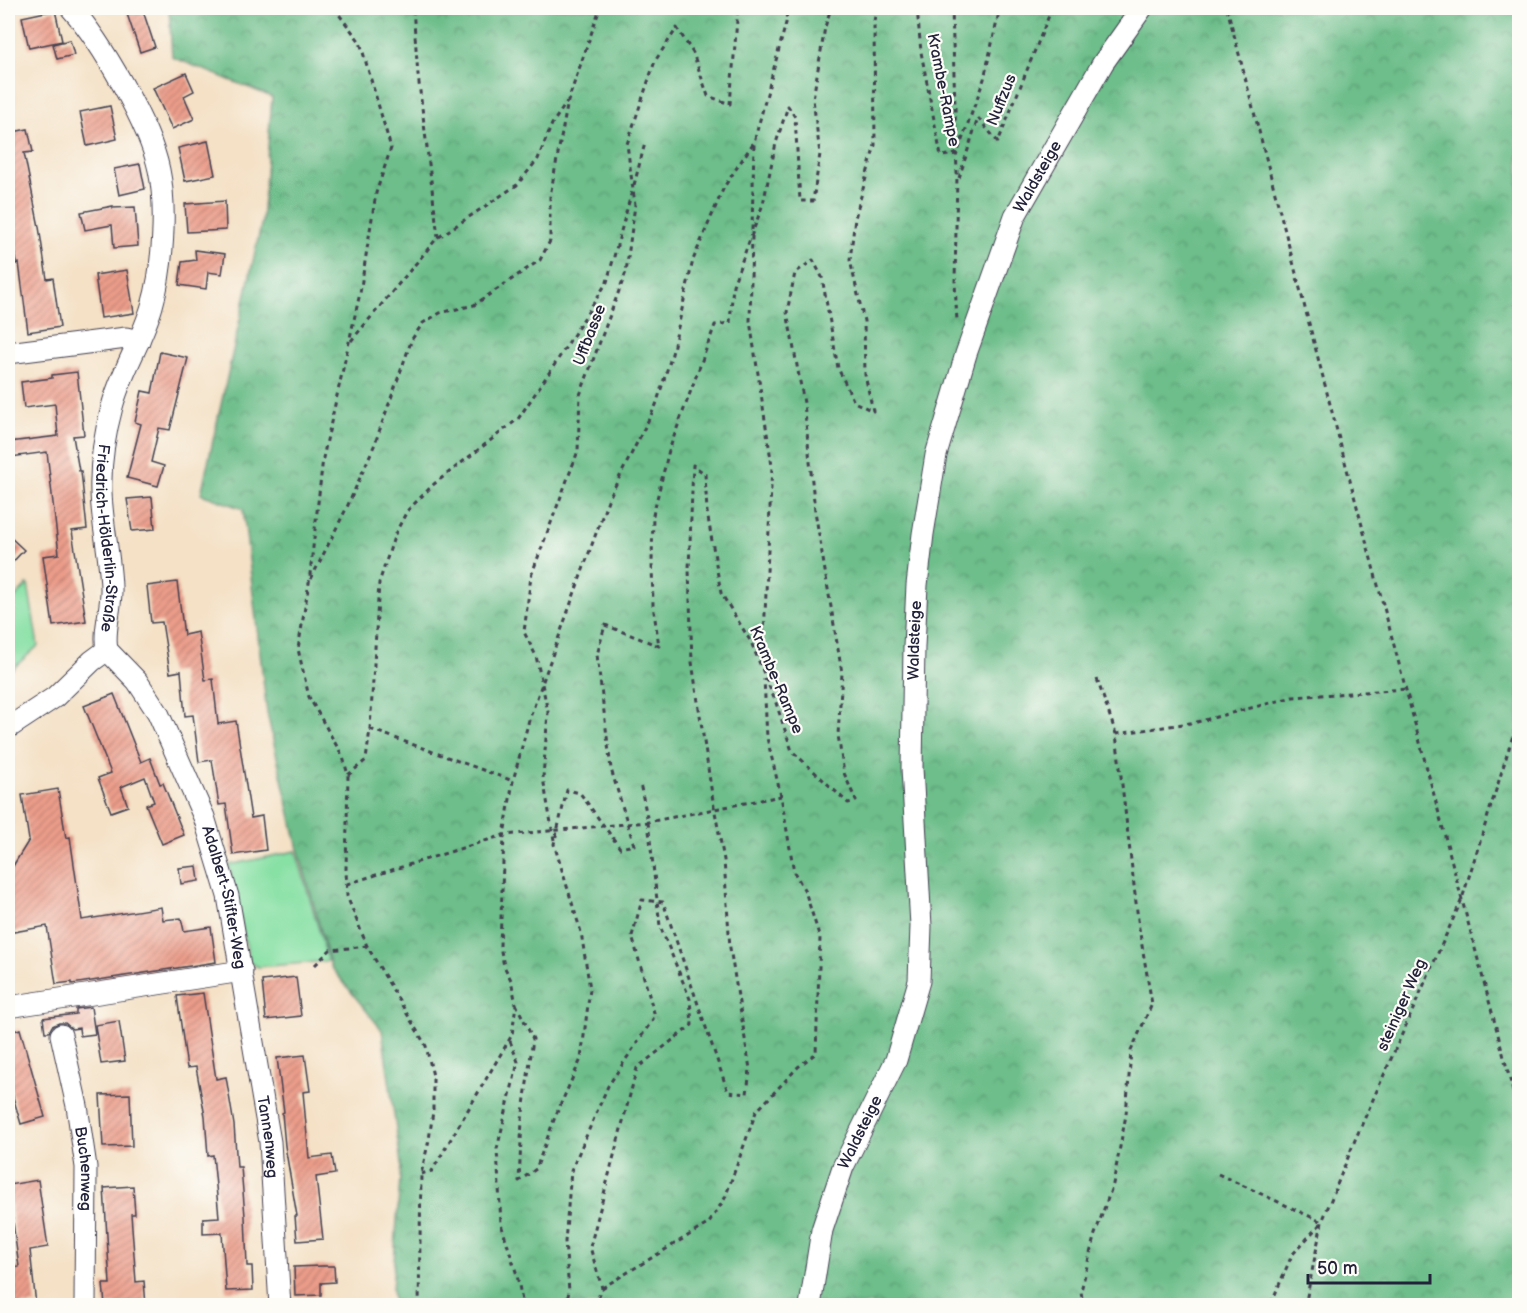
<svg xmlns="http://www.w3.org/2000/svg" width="1527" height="1313" viewBox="0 0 1527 1313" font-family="'Balsamiq Sans',sans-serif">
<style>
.green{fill:#87e0a4;stroke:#548170;stroke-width:1.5}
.forest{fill:url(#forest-crowns);stroke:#487062;stroke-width:1.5}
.building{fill:url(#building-hatch)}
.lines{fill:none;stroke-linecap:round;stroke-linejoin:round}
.minor-casing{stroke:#423f50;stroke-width:23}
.path{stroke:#423f50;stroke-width:3;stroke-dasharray:4.5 4.5;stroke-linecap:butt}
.minor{stroke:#fff;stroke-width:21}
.labels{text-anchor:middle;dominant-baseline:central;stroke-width:4.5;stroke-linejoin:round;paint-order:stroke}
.street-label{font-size:16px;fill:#22223b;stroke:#fdfcf7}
</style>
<defs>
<pattern id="forest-crowns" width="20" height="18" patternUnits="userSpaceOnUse" patternTransform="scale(1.5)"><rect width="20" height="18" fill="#6dbe8a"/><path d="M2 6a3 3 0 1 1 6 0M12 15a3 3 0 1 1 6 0" fill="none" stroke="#599a72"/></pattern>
<pattern id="building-hatch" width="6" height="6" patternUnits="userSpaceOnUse" patternTransform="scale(1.5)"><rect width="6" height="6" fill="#ec9d8a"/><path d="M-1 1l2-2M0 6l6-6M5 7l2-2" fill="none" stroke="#bf8072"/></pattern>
</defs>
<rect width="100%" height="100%" fill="#fdfcf7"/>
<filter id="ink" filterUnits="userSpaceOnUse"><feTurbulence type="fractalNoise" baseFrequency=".0167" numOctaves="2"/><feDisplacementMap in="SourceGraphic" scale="12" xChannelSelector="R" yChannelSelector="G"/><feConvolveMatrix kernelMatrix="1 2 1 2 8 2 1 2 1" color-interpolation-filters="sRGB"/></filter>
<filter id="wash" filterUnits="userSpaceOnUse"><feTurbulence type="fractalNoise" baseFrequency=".008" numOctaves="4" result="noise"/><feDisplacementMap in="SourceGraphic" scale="24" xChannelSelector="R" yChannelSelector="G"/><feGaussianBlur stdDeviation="1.35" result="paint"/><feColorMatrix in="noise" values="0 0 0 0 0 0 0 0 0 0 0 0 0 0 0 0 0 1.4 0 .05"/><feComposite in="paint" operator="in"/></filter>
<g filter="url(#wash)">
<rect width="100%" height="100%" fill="#f4e1c6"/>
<g class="green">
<polygon points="28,584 38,646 8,673 8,605"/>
<polygon points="296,851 328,961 258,967 250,963 229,865"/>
</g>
<polygon class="forest" points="169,8 1519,8 1519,1305 394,1305 392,1290 401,1164 382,1030 331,967 298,849 267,713 243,509 201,494 262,221 272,97 172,57"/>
<g id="blocks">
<g class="building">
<polygon points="125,8 142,8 155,47 140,52"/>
<polygon points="55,10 62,41 29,48 22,17"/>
<polygon points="70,40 74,55 57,59 53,44"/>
<polygon points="186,73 194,91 184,96 194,119 172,129 153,88"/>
<polygon points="110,106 117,139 87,146 80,112"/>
<polygon points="28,129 33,152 24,153 39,227 47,279 53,278 60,327 28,332 19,263 16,264 8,208 8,133"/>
<polygon points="208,141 215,175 185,181 178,148"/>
<polygon points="140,164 145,189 119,195 114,169"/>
<polygon points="225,201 226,230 187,232 185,204"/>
<polygon points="113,206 113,208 135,207 138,246 114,248 112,225 85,230 81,212"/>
<polygon points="195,250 225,254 222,274 208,272 206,289 179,285 182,262 196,260"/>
<polygon points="127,270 134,313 101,318 95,275"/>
<polygon points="160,352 188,358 170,430 159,428 151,462 164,466 158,486 127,478 141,424 135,422 142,391 152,393"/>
<polygon points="77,372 84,435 73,436 79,471 81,471 87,529 72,531 86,621 53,626 43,556 59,554 47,452 11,457 9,442 58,436 55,404 24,408 21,382 52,378 52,375"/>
<polygon points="152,497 155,529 132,531 127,499"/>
<polygon points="8,535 24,550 8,567"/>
<polygon points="177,582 184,635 198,632 205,680 213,679 218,724 236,721 251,818 262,816 266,850 233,855 226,804 219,805 212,760 199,762 193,715 185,716 181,671 170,673 162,622 151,623 147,586"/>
<polygon points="114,694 141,762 150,758 160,784 163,783 184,835 162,844 146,805 154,802 145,777 121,787 128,806 111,812 98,778 111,773 84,706"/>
<polygon points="58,789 66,838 70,837 82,920 161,907 163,920 181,918 184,931 211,927 216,962 72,984 72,982 56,984 47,926 8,933 8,867 13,866 29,840 22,795"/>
<polygon points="197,866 199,881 181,884 179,868"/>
<polygon points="296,977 301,1016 266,1020 262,981"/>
<polygon points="203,993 216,1079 226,1077 234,1125 237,1167 241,1167 245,1216 247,1266 252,1266 253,1290 226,1291 222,1233 203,1234 203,1218 219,1217 213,1155 208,1156 205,1116 196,1067 187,1068 177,996"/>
<polygon points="91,1007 95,1034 80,1036 79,1028 72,1029 65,1023 59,1023 52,1026 49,1032 45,1032 43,1018 76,1014 76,1009"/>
<polygon points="119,1021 125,1061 101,1064 95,1025"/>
<polygon points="20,1029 45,1117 21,1124 8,1080 8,1033"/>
<polygon points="305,1055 310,1091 303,1092 309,1158 332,1155 335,1174 316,1177 323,1239 297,1241 295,1216 297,1216 285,1146 282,1113 284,1112 277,1058"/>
<polygon points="130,1094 132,1146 103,1147 100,1095"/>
<polygon points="38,1180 48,1247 30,1250 36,1305 8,1305 8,1269 19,1267 8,1185"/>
<polygon points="133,1186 135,1214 131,1214 136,1282 144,1281 146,1305 105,1305 103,1284 110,1284 104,1188"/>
<polygon points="322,1266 334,1266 335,1282 321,1283 321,1295 295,1296 294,1267"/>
</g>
</g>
</g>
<g filter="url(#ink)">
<use href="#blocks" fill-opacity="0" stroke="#423f50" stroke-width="1.5"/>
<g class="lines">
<defs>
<g id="minor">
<path id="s1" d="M71,8C101,41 150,126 159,170C167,208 163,269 152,306C142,341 121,372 112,407C105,433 100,465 101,492C102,524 110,556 111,587C112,609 103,629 107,650"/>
<polyline points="8,353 126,338 139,341"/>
<path id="s2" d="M107,650L137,681L158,713L204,817L228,896L270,1142L280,1306"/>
<polyline points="8,728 55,697 92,661 107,650"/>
<polyline points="8,1007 242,971"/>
<path id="s3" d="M61,1035L77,1106L86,1167L85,1306"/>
<path id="s4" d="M810,1306L822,1230L843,1167L896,1060L919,981L921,926L912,768L914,647L917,585L923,534L936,455L966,354L1015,216L1103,63L1142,8"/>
</g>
</defs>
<use href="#minor" class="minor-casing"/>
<g class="path">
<polyline points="334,8 360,42 391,148 376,193 360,293 323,458 309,583 298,649 309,697 343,757 348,775 346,869 347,896 367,946 426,1046 433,1076 433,1111 429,1140 421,1174 419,1306"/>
<polyline points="917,8 921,52 941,156 957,154 984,79 1000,8"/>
<polyline points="952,8 957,174 955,282 957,322"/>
<polyline points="1087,8 1093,13 1094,8"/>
<polyline points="1227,8 1344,458 1520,1117"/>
<polyline points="959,178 978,118 998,142 1052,8"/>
<polyline points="634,185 645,143"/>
<polyline points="752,230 754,144"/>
<polyline points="752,236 750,321 772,466 763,656 764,672"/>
<polyline points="439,237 517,185 538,159 552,124 567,102"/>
<polyline points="351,341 438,237 418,75 413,8"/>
<polyline points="311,579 348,505 374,446 412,339 423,323 440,313 474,305 540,260 550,241 550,196 568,101 600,8"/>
<polyline points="370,729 513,781"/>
<polyline points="1116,734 1197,722 1293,697 1406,689"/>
<polyline points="348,775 366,760 370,729 379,583 395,534 407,511 434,484 518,419 555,364 607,282 632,191"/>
<polyline points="554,840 543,778 548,712 536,656 524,632 531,576 578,451 580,395 626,272 635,205 627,144 655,61 677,28 693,53 708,96 730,104 738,8"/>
<polyline points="347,884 504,835 648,822 781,796"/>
<polyline points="315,965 330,950 367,946"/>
<polyline points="516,1004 533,1039 522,1120 519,1181 536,1169 555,1117 581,1059 590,989 581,932 554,844 567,790 580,793 620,848 634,845 611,769 597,655 605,625 659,646 653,605 652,562 653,515 669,450 715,325 730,323 733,285 763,204 776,143 788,106 795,117 800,201 813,201 820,154 813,99 825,27 831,8"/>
<polyline points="510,1041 518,1062 497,1149 501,1224 517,1275 523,1306"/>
<polyline points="421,1174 432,1171 512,1035 516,1004 511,980 504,966 500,946 504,835 513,781 529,720 608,500 656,405 672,354 693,260 724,187 754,142 786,23 787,8"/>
<polyline points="1218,1174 1322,1222 1292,1255 1270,1306"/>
<polyline points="602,1288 709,1223 725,1198 756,1112 798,1067 816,1053 820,938 805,891 794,872 781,796 767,738 764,678"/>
<polyline points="566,1306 569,1291 565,1242 571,1171 608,1086 655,1016 632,936 642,900 663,902 728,1092 747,1094 750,1069 730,948 724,860 713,801 692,662 689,569 693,465 705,474 707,512 721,593 751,642 776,703 792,751 848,803 856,801 844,773 838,735 842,673 815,511 804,403 787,312 795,273 813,260 822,277 838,368 854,402 873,411 865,375 864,321 850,260 855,218 875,145 874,22 876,8"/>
<polyline points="595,1306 602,1288 590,1247 637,1068 692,1025 690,999 660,926 648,822 640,783"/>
<polyline points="1083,1306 1081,1291 1094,1237 1113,1184 1126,1115 1131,1051 1152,1004 1139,928 1116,734 1097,679"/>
<polyline points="1305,1306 1322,1222 1355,1140 1462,899 1520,713"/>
</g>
<use href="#minor" class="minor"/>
</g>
</g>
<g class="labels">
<g class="street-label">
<text transform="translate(943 90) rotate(79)">Krambe-Rampe</text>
<text transform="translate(1002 100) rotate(-68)">Nuffzus</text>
<text stroke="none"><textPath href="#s4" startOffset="1170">Waldsteige</textPath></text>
<text transform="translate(590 335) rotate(-69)">Uffbasse</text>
<text stroke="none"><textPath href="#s1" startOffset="564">Friedrich-Hölderlin-Straße</textPath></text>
<text stroke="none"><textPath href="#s4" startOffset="686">Waldsteige</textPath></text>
<text transform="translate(776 680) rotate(67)">Krambe-Rampe</text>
<text stroke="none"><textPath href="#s2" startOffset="278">Adalbert-Stifter-Weg</textPath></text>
<text transform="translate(1402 1005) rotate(-66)">steiniger Weg</text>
<text stroke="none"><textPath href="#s4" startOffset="182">Waldsteige</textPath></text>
<text stroke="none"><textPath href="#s2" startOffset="522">Tannenweg</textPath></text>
<text stroke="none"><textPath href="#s3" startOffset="136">Buchenweg</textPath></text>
</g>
</g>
<rect width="1527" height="1313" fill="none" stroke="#fdfcf7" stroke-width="30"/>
<path d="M1308 1274v9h122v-9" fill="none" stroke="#22223b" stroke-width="3"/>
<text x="1317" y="1274" font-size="18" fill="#22223b" stroke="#fdfcf7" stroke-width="4.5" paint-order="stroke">50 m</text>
</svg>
